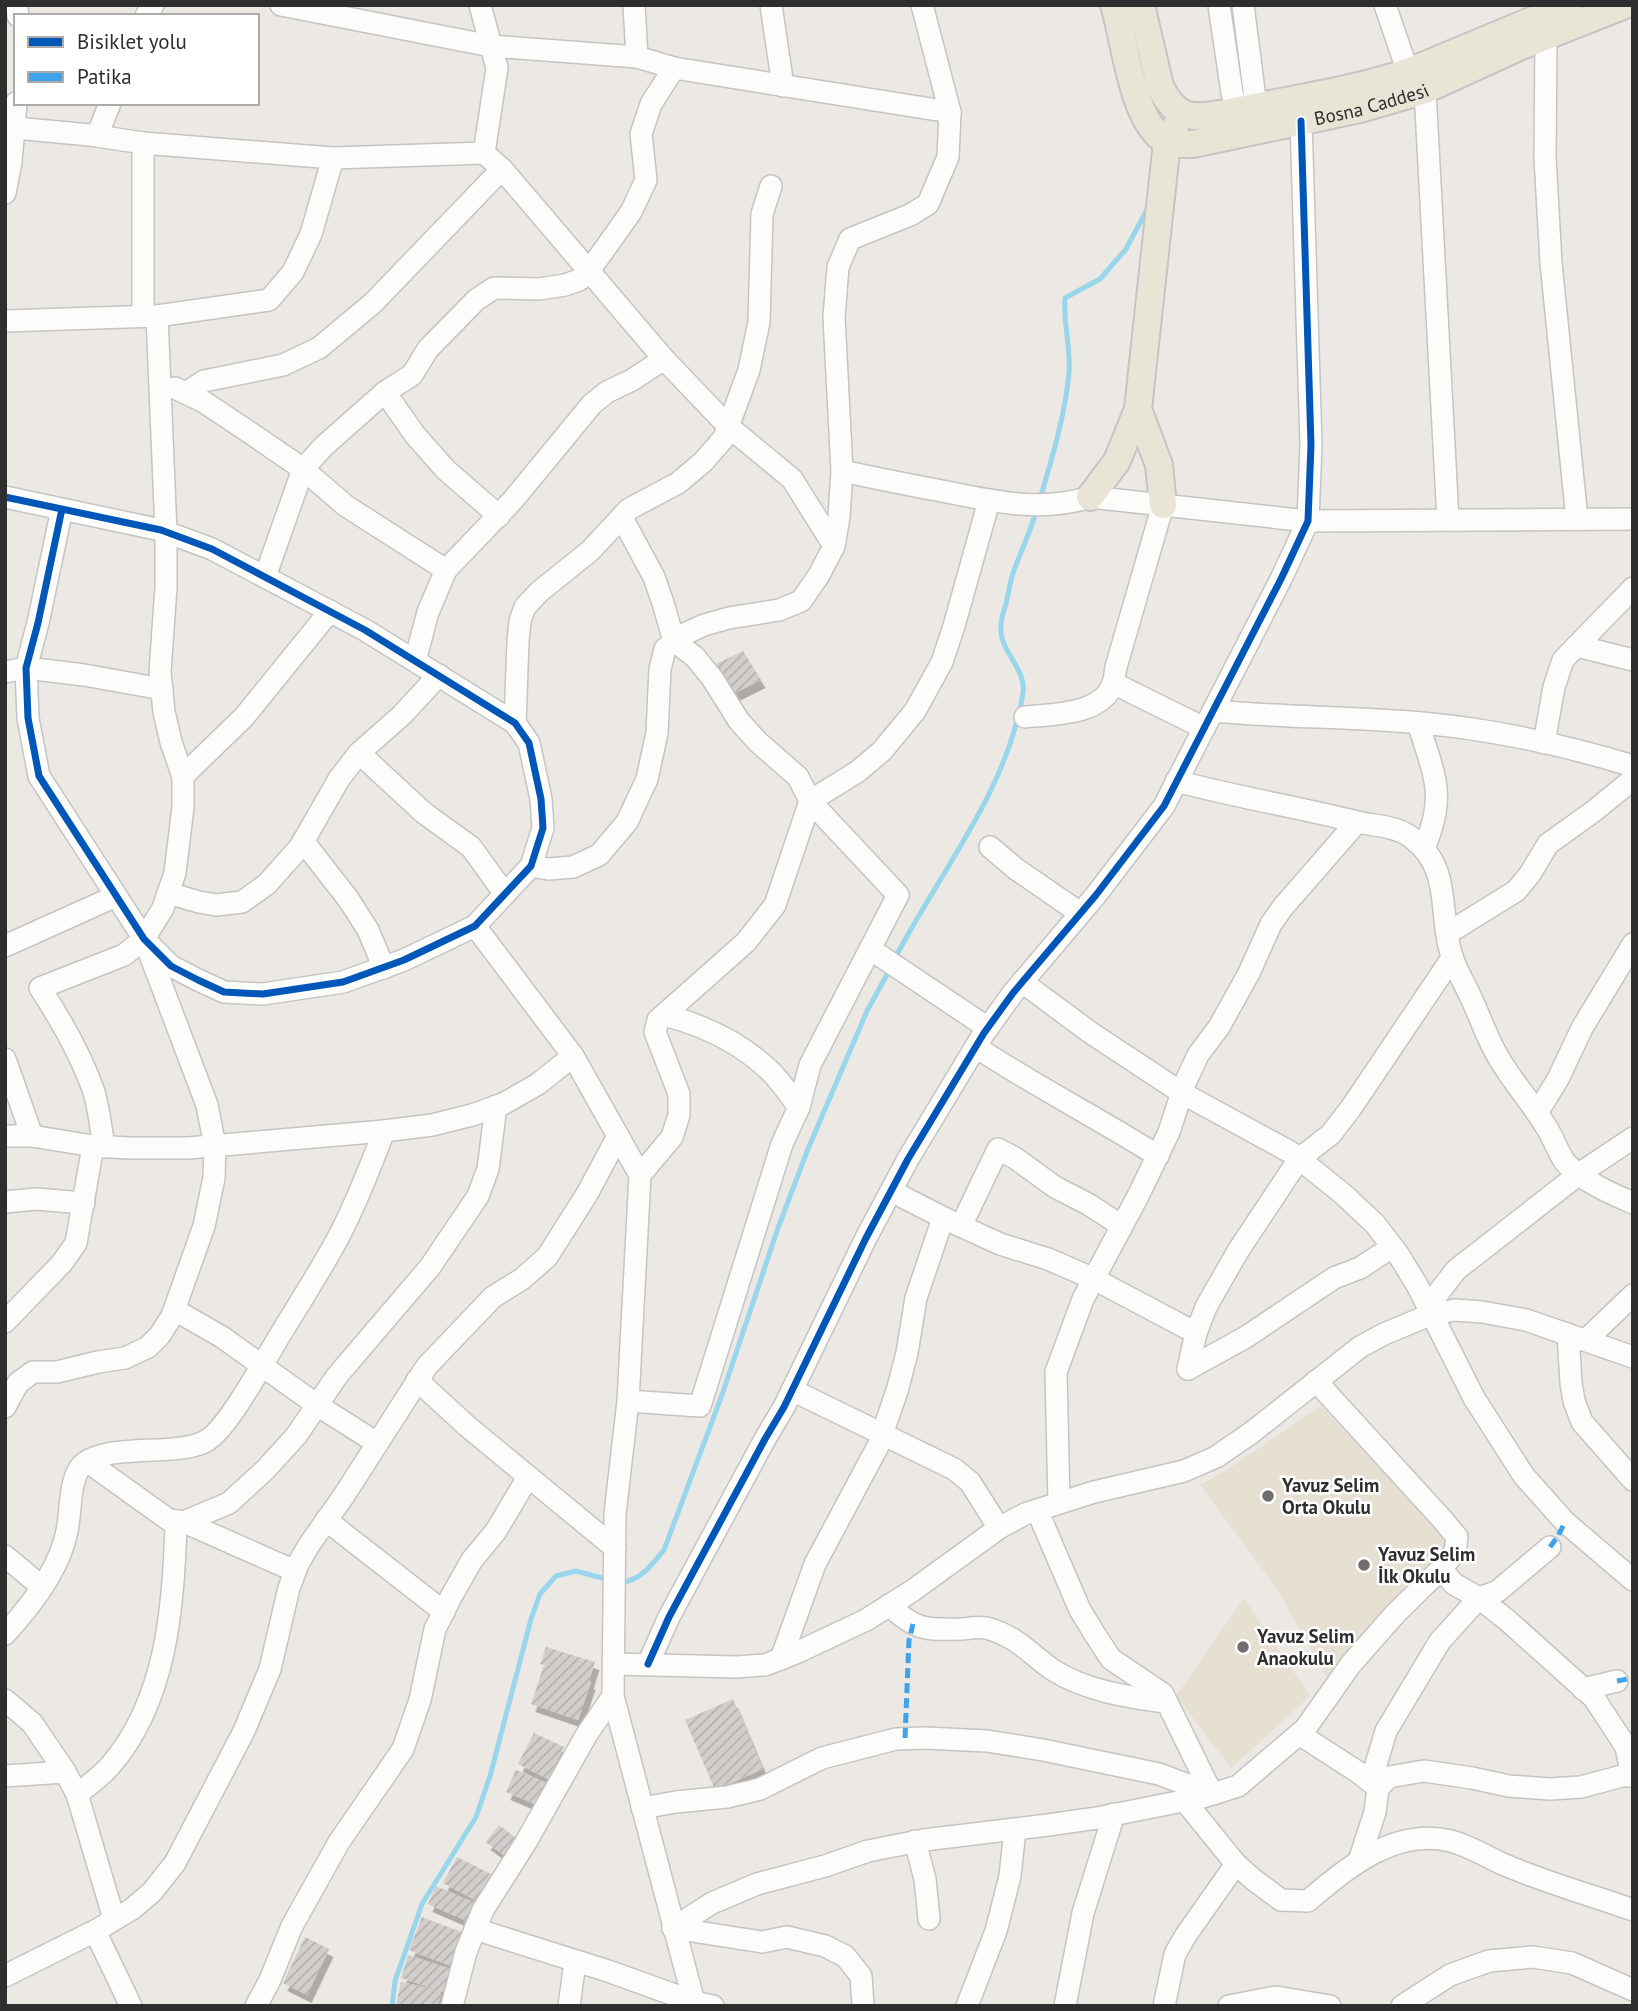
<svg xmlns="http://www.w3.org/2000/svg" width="1638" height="2011" viewBox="0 0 1638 2011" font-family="'PT Sans',sans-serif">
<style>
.education{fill:#e6e0d3}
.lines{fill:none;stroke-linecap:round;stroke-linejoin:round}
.stream{stroke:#99d6ec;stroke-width:5}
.building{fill:url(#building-hatch);filter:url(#shadow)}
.minor-casing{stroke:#c5c4c5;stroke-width:24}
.major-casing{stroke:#c6c5c4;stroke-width:30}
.minor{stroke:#fcfcfb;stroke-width:21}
.major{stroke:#e8e4d6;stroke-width:26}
.quiet{stroke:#3ea3eb;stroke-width:5;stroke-dasharray:10 5;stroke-linecap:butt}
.cycleway-casing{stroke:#fff;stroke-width:11}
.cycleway{stroke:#0057b8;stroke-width:7}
.poi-dot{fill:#706f6e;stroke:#fff;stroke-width:2.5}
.labels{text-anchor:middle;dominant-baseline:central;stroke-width:5;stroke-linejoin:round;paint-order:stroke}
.street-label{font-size:19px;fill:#2e2e2e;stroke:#fff}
.poi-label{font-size:19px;font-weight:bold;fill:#2e2e2e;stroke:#fff;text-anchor:start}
</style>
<defs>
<pattern id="building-hatch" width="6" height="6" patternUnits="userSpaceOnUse" patternTransform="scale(1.75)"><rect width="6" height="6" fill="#d1cecb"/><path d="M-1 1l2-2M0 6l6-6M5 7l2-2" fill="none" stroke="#b4b1af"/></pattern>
<filter id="shadow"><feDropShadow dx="4.5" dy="8" stdDeviation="0" flood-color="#0004"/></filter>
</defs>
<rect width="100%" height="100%" fill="#ece8e4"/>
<g class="education">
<polygon points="1321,1406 1449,1542 1327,1677 1276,1588 1200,1485 1225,1471"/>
<polygon points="1244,1598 1310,1696 1231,1768 1176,1696"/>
</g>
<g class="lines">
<g class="stream">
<polyline points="1231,5 1236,47"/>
<path d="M1040,499C1052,458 1065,416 1069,373C1071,348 1063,323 1065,298L1100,279L1126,249L1149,206"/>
<path d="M894,960C939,873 1007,792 1023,693C1027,668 998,651 1001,625C1001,618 1004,611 1006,604C1008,594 1010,583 1013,573C1021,551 1031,531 1037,508"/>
<path d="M619,1583C640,1581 651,1566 664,1550L722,1395L778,1228L808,1149L867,1011L890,969"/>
<polyline points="392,2006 395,1981 422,1904 476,1817 490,1776 531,1619 540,1594 556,1576 576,1571 609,1580"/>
</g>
</g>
<g class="building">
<polygon points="743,651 761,680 731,695 714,665"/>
<polygon points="546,1647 595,1662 589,1681 591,1682 578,1720 531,1704 544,1665 540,1664"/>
<polygon points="733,1699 763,1769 715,1790 685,1720"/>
<polygon points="534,1733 564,1747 548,1779 518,1764"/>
<polygon points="516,1770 547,1783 537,1805 506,1792"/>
<polygon points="499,1825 520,1841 508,1858 486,1842"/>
<polygon points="457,1857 495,1876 481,1903 443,1883"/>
<polygon points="436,1886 475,1903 467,1921 428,1904"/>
<polygon points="422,1917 464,1933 451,1966 409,1950"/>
<polygon points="305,1937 329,1949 307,1995 283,1983"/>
<polygon points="408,1955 451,1969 444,1992 401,1978"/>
<polygon points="401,1982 441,1991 438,2006 396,2006"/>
</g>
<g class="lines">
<defs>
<g id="minor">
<polyline points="281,5 491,46 637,57 674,68 950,112"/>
<polyline points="480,5 497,68 484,153"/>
<polyline points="634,5 637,57"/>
<polyline points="771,5 783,86"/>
<polyline points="1219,5 1232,93 1237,110"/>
<polyline points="1243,5 1256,106"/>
<polyline points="1385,5 1408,72"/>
<polyline points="17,8 18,16"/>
<polyline points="146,16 153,5"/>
<polyline points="1546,36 1545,157 1551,263 1577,519"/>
<polyline points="1425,90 1448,520"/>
<polyline points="5,127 90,135 143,143 333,158 484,153 502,169 664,359 729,427 792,479 834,546"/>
<polyline points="97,136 110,103"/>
<polyline points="143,143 143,316"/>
<polyline points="5,193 11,162 16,103"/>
<polyline points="5,321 157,316 269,300 293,272 311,234 333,158"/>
<polyline points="175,388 204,402 249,432 303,469 346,506 446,570"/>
<polyline points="385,392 415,435 446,470 499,516"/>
<polyline points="186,393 204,381 283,365 319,348 373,303 502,169"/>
<path d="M842,471C875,478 909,485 942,491C991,501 1041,513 1090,497L1308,521L1633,519"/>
<polyline points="5,497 161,530 212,549 365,630 515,723 529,743 541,799 543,828 531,866 475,926 404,960 343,982 263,994 224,992 198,980 171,966 144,939 39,776 28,718 26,668 38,623 62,509"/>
<polyline points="622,518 654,577 663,603 674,641 695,657 712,678 739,721 758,742 798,777 810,801 898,895 810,1065 799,1107 782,1144 700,1406 628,1401"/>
<polyline points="265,577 303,469 324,446 385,392 412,375 428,349 476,300 494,288 539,289 565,285 579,280 589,271 631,212 646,180 641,134 651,104 674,68"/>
<polyline points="1577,646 1633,660"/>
<polyline points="415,661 428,612 446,570 513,500 592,404 607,392 632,380 664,359"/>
<polyline points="5,672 26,668 84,675 162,689"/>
<polyline points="1113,683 1204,728"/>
<path d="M1213,711C1299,719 1387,716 1472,729C1526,737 1581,750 1633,766"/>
<path d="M1025,717C1053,714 1103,715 1113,683C1115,678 1115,672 1116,667L1163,505"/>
<polyline points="515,723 518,641 520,621 525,607 539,592 590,551 629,509 678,483 703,462 724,438 749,370 759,322 762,214 771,186"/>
<path d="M1418,723C1434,775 1447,795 1424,848"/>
<polyline points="1544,743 1554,687 1563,660 1633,588"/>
<polyline points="359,753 424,813 471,847 505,894"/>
<polyline points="183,776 244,717 330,611"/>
<path d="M1176,781C1236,797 1297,807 1357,822C1376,826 1397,826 1412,838C1454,869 1437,917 1453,959C1458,974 1467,988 1473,1002C1482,1022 1488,1041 1500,1060C1513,1082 1531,1102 1545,1125C1553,1136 1557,1151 1565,1162C1580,1180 1612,1194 1633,1203"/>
<polyline points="303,841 349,900 368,930 384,968"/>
<polyline points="990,847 1016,869 1080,913"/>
<polyline points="531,866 548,869 573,867 599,855 627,822 647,779 657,733 660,669 665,649 680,636 704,625 729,618 779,610 801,601 819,575 834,546 839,517 842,471 834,317 838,267 850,239 910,215 928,204 948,157 950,112 922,5"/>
<polyline points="168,893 199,902 216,905 242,902 267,884 300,847 339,779 359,753 402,715 439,675"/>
<polyline points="475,926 573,1056 640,1175 628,1401 615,1514 613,1696 695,2006"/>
<polyline points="1448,933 1516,891 1530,874 1548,844 1594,811 1633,779"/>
<polyline points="5,946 116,896"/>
<polyline points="870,949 988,1028"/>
<polyline points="1022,982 1091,1033 1182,1093 1292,1153 1343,1194 1375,1224 1398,1254 1417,1285 1474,1398 1524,1476 1565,1522 1633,1580"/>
<path d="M664,1015C703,1025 742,1043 772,1073C782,1083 790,1096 799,1107"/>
<path d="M976,1047C1035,1086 1098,1118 1158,1156"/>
<polyline points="5,1059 32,1136"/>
<polyline points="1537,1113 1558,1079 1582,1028 1633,944"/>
<polyline points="5,1136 32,1136 93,1146 129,1148 188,1148 384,1131 432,1125 472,1115 503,1104 538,1084 573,1056"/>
<path d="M104,1147C101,1129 99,1109 94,1092C81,1055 61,1020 40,988L124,955L144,939"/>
<polyline points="640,1175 672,1137 679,1115 679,1094 655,1032 658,1020 746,942 775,905 810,801 857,772 882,751 915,711 942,662 954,626 989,501"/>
<polyline points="891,1191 952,1222 1000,1244 1048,1259 1094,1279 1196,1333"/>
<polyline points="5,1202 36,1199 84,1203"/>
<polyline points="961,1226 998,1149 1015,1158 1055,1187 1088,1204 1122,1226"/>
<polyline points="175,1310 222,1337 317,1405 377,1443"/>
<polyline points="1432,1314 1436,1296 1456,1270 1579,1174 1633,1138"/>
<polyline points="5,1322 62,1263 76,1243 93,1146"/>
<polyline points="1568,1334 1571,1383 1574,1401 1582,1422 1633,1480"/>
<polyline points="1586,1340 1633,1295"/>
<polyline points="1188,1369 1196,1333 1206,1307 1238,1251 1299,1159 1331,1134 1351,1108 1452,958"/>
<polyline points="1188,1369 1246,1337 1334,1278 1360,1268 1392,1247"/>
<polyline points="417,1380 467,1426 615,1548"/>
<polyline points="792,1390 954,1469 970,1482 999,1528"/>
<polyline points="5,1407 18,1383 33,1372 57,1372 98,1362 125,1358 148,1347 160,1335 172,1316 204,1226 214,1178 215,1146 207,1105 144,939 163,908 175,873 183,807 183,777 171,742 164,712 160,672 166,587 166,532 157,316"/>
<polyline points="88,1462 169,1520 184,1522 229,1503 265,1470 296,1436 337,1376 430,1267 478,1196 488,1169 496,1106"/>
<polyline points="1059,1502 1056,1372 1083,1299 1138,1196 1169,1132 1185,1083 1198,1055 1219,1027 1249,973 1271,924 1283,907 1357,822"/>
<polyline points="1037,1510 1080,1610 1094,1633 1111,1659 1163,1694 1212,1794"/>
<polyline points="326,1520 444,1612"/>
<polyline points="184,1522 295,1571"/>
<polyline points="5,1556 42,1587"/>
<polyline points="1441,1569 1454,1584 1479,1598 1507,1620 1594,1698 1626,1747 1632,1776"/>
<path d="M889,1605C916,1631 927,1630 963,1629C971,1628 982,1626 990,1629C1019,1638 1030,1654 1053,1670C1086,1691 1128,1697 1166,1702"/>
<path d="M5,1634C30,1607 60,1568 67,1531C71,1512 69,1486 79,1469C96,1441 176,1458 206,1441C226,1430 257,1373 270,1352C292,1314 317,1277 338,1238C356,1204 370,1168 384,1131"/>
<polyline points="781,1659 815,1564 878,1446 897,1391 907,1353 916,1298 943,1218"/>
<polyline points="614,1664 736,1667 765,1665 798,1652 866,1620 912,1591 999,1528 1025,1514 1094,1492 1184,1471 1216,1457 1251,1433 1360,1347 1384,1334 1432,1314 1455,1310 1482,1312 1526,1320 1633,1357"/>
<polyline points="648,1664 669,1617 765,1439 784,1407 866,1238 908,1159 984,1033 1013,993 1096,895 1164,806 1281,579 1308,521 1311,445 1301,121"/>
<polyline points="1583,1689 1617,1681"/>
<polyline points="5,1700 32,1723 64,1770 77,1794 114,1919"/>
<polyline points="1299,1734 1358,1772 1378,1788"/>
<polyline points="5,1776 65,1772"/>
<polyline points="1378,1788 1375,1768 1386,1731 1440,1641 1479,1598 1498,1591 1550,1547"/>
<path d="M77,1794C88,1786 100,1777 110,1766C167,1701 174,1604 176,1521"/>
<path d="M1184,1800L1236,1864L1254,1880L1281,1900L1308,1901C1347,1867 1396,1827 1451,1841C1470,1846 1487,1857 1505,1865C1547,1883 1591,1895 1633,1910"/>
<polyline points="642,1808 676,1802 727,1797 760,1789 822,1758 896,1739 925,1738 987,1741 1043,1750 1159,1774 1212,1794"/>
<polyline points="915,1841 925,1879 929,1919"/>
<polyline points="1359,1861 1375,1812 1378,1788 1389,1777 1424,1771 1472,1778 1509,1786 1550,1789 1581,1787 1622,1776 1633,1776"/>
<polyline points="673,1928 712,1903 757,1884 825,1866 868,1851 924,1840 1048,1825 1097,1818 1203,1797 1238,1786 1299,1734 1305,1729 1351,1664 1396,1613 1441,1569 1455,1552 1457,1537 1442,1519 1316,1381"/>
<polyline points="673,1928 762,1942 787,1937 825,1946 845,1956 861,1976 863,2006"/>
<polyline points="475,1929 608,1971 694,2002 713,2006"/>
<polyline points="95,1931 131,2006"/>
<polyline points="5,1976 95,1931 132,1909 152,1892 175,1863 244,1731 270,1669 289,1588 298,1564 309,1545 343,1497 427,1366 493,1297 522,1279 547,1257 587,1194 618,1136"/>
<polyline points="256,2006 269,1982 292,1926 339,1842 403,1749 420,1700 435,1629 451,1597 472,1560 496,1531 528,1477"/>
<polyline points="452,2006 466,1952 483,1910 526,1842 587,1734 613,1696"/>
<polyline points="569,2006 575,1962"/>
<polyline points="967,2006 996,1931 1010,1876 1015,1830"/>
<polyline points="1065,2006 1083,1913 1114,1814"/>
<polyline points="1164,2006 1175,1954 1186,1935 1236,1864"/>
<polyline points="1229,2006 1276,1997 1330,2006"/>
<polyline points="1402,2006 1450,1975 1489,1961 1533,1957 1572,1963 1633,1990"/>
</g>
<g id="major">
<path id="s1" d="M1114,5C1125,40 1132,123 1166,141C1174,145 1183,144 1193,144L1360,109L1425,90L1519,47L1625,5"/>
<path d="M1141,5L1160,86C1165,97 1172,108 1184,114C1202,121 1240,109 1260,106C1310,96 1360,88 1408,72L1569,5"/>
<polyline points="1138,409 1159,465 1163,505"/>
<polyline points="1090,497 1117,461 1138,409 1167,142 1175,127"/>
</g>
</defs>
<use href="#minor" class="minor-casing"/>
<use href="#major" class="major-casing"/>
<use href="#minor" class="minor"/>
<use href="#major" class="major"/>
<g class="quiet">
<polyline points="1550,1547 1558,1536 1565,1522"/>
<polyline points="1617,1681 1633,1678"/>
<polyline points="905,1738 909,1640 913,1624"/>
</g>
<defs>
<g id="cycleway">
<polyline points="5,497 161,530 212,549 365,630 515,723 529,743 541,799 543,828 531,866 475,926 404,960 343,982 263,994 224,992 198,980 171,966 144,939 39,776 28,718 26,668 38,623 62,509"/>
<polyline points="648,1664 669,1617 765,1439 784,1407 866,1238 908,1159 984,1033 1013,993 1096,895 1164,806 1281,579 1308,521 1311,445 1301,121"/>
</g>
</defs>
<use href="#cycleway" class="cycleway-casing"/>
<use href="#cycleway" class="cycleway"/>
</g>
<g class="poi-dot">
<circle cx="1268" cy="1496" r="7"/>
<circle cx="1364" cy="1565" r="7"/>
<circle cx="1243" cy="1647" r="7"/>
</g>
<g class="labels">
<g class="street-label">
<text stroke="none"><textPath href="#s1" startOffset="359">Bosna Caddesi</textPath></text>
</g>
<g class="poi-label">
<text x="1282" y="1485">Yavuz Selim<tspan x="1282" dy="22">Orta Okulu</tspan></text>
<text x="1378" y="1554">Yavuz Selim<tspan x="1378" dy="22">İlk Okulu</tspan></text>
<text x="1257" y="1636">Yavuz Selim<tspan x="1257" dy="22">Anaokulu</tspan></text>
</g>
</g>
<rect width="1638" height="2011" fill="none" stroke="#2e2e2e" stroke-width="14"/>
<rect x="14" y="14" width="245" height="91" fill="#ffffff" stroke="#ababab" stroke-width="2"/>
<rect x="28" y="37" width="35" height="10" fill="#0057b8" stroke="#ababab" stroke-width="2"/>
<text x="77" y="49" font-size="21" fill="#2e2e2e">Bisiklet yolu</text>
<rect x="28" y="72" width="35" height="10" fill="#3ea3eb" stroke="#ababab" stroke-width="2"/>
<text x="77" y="84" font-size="21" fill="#2e2e2e">Patika</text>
</svg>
